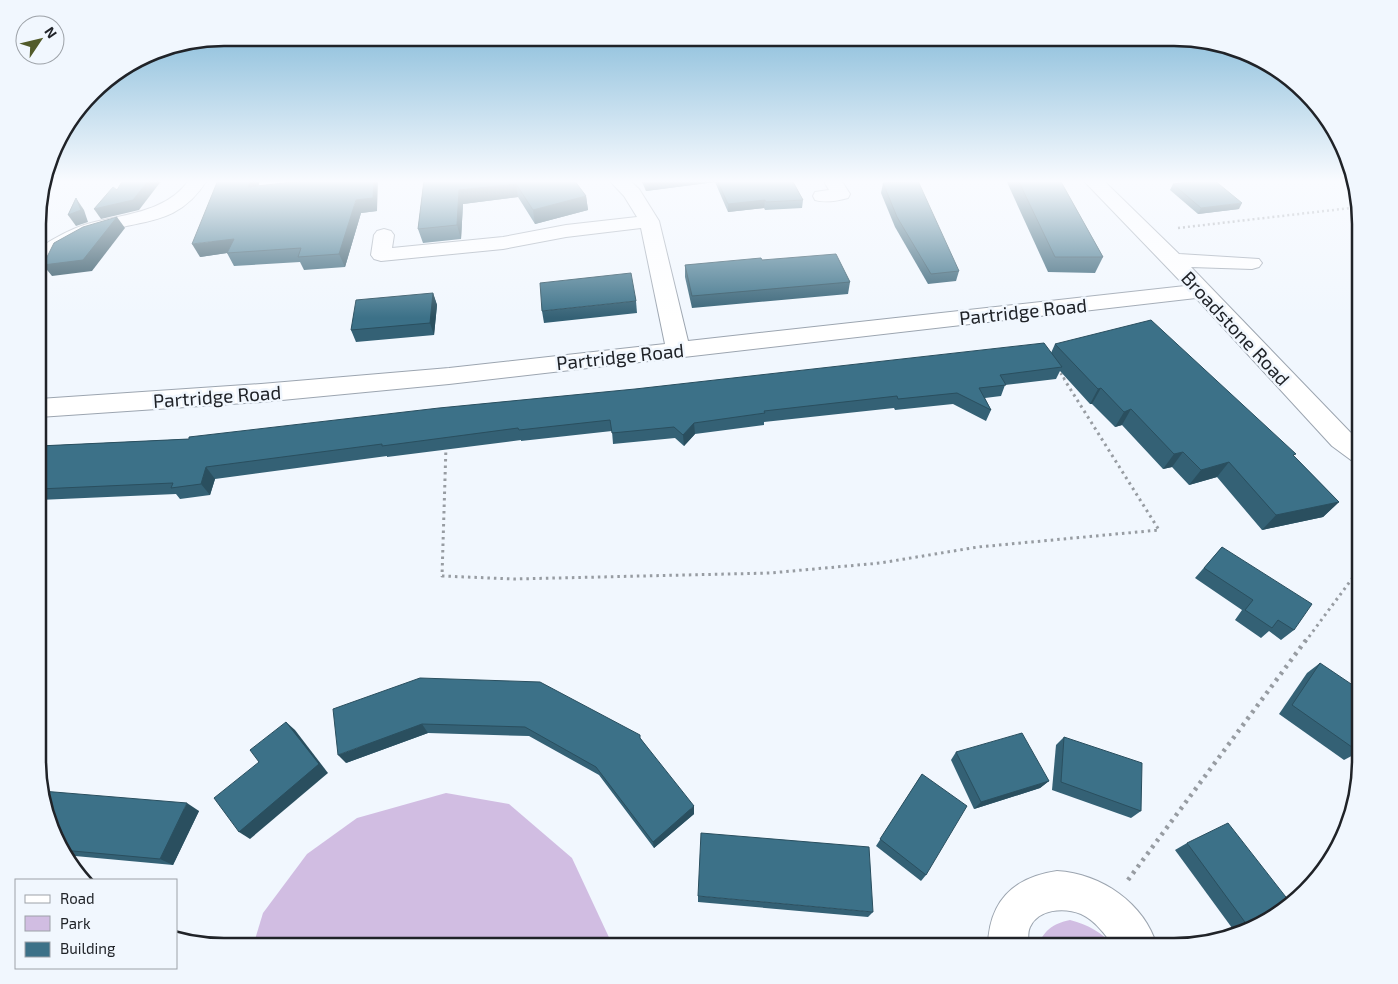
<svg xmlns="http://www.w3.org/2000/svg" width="1398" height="984" viewBox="0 0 1398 984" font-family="'Exo 2',sans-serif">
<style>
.green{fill:#d1bde2}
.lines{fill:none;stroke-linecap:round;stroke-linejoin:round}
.minor-casing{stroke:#9ca5b0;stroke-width:2}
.path-far2{stroke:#979ca2;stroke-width:2.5;stroke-dasharray:2 3;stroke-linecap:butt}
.path-far1{stroke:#979ca2;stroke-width:3;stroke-dasharray:2.5 4;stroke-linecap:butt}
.path{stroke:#979ca2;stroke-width:4.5;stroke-dasharray:3 5;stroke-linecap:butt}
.minor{fill:#fff;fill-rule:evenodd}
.wall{fill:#346175}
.shaded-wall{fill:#2a4f5f}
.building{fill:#3c7188;stroke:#2a4f5f}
.labels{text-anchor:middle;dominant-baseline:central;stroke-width:5;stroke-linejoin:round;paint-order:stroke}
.street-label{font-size:19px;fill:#202328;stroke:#f1f7fe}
.rim{fill:none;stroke:#202328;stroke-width:2.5}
</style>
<rect width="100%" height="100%" fill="#f1f7fe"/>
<g class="green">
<polygon points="446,793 509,804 572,858 613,946 253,946 263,913 307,854 357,818"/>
<path d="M1070,920C1089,925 1101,932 1114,946H1037C1045,930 1052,924 1070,920Z"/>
</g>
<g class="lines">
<defs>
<g id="minor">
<path d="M189,180H207C176,230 137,217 90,237C74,244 56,259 39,263V248C53,239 69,230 84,225C120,214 166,214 189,180Z"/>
<polygon points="609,180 629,180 639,189 659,221 688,341 1185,286 1083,180 1103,180 1179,254 1259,259 1262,263 1259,267 1252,269 1191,267 1350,432 1360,439 1360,463 1351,460 1332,446 1196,298 449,384 261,402 39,417 39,399 261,384 449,368 665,344 641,228 566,237 503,249 381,261 374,259 371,255 374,235 377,231 384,229 391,231 394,235 392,248 503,237 566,225 637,217 624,196"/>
<path d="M823,180H841L850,194L848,198C837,201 826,203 815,200L813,196L815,192L829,190Z"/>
<path d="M1057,871C1102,874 1144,903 1157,946H1114C1105,935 1095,920 1081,914C1064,907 1038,909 1030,927C1027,933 1029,941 1028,946H988C989,901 1014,877 1057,871Z"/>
</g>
</defs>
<use href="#minor" class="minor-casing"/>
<g class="path-far2">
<polyline points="1178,228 1359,207"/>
<polyline points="1058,369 1065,380"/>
</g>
<g class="path-far1">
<polyline points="446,446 442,576 514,579 770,573 880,563 978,547 1159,530 1064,379"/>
<polyline points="1305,642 1360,568"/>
</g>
<polyline class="path" points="1128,880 1306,640"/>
<use href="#minor" class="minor"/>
</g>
<g class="wall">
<polygon points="260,180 258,186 377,211 361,213 345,267 304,270 300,262 234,266 227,253 200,257"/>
<polygon points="424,180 574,180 586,196 588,210 535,224 518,197 463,204 461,239 423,243 418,229"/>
<polygon points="641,180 792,180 803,200 802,208 765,210 764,208 728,212 715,182 646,191"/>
<polygon points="1006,180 1060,180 1103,257 1095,273 1048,272"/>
<polygon points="883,183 959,271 956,281 928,284 895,227 881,193"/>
<polygon points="1173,184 1239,209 1198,214 1170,190"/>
<polygon points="762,260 850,282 848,294 692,308 685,277 685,265"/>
<polygon points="433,293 437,305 434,335 356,342 351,330"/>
<polygon points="636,301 637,313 544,323 542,311"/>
<polygon points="1055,344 1294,456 1339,502 1323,517 1262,530 1217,477 1189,485 1172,467 1163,469 1122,425 1115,427 1092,404 1090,404 1060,371 1056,379 1005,385 1001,396 985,398 991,410 986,421 953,404 895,410 894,408 764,422 764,425 695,434 684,446 675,438 613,444 612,431 521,441 521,440 387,457 387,456 215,479 210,495 180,499 176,494 39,500 39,446 189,439 1051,353"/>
<polygon points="1222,547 1294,630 1281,640 1269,631 1261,638 1235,620 1242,610 1195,578"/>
<polygon points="1320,663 1359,752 1344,760 1279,714 1307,673"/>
<polygon points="420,678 641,739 694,814 654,848 599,775 529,736 428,733 346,763"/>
<polygon points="1064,737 1141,811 1131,818 1052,790 1056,745"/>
<polygon points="956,752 1049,781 1040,788 974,809 951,760"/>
<polygon points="922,774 926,875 921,881 876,846"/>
<polygon points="42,791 199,811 173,865 64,855 63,853"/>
<polygon points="1187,843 1256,927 1235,932 1175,850"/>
<polygon points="698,896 873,912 868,917 698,902"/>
</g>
<g class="shaded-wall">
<polygon points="149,180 162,180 139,210 101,219 94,209"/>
<polygon points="250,180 260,180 254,200 248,187"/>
<polygon points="374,180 378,180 377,211 361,213 345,267 339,254 356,200"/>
<polygon points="672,180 715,180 715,182 646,191 645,184"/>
<polygon points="516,184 518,197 463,204 461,239 457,225 459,190"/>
<polygon points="586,196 588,210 535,224 533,210"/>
<polygon points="76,198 84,210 88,222 76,226 68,215"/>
<polygon points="765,200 764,208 728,212 728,204"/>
<polygon points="1242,203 1239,209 1198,214 1201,208"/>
<polygon points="117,217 125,228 92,271 52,276 43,265"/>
<polygon points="234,239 227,253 200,257 192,244"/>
<polygon points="433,293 437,305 434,335 430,323"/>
<polygon points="1101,388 1092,404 1090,404 1098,389"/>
<polygon points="1131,409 1122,425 1115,427 1124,412"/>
<polygon points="694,423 695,434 684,446 683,435"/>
<polygon points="1183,452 1172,467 1163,469 1174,454"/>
<polygon points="1229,462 1217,477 1189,485 1201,470"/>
<polygon points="206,467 215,479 210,495 201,484"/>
<polygon points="1339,502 1323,517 1262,530 1276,515"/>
<polygon points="286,722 295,730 328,773 250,839 239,832"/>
<polygon points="422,724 428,733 346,763 338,755"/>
<polygon points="1049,781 1040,788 974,809 981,802"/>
<polygon points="187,803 199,811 173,865 160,859"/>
<polygon points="694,806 694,814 654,848 653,842"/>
</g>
<g class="building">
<polygon points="123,180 149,180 133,200 94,209 113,187 117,190"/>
<polygon points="218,180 250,180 248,187 311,180 374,180 373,198 356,200 339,254 298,257 301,248 227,253 234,239 192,244"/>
<polygon points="424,180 574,180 586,196 533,210 516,184 459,190 457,225 418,229"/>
<polygon points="644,180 672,180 645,184"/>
<polygon points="717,180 792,180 803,200 766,202 765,200 728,204"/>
<polygon points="1018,180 1060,180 1103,257 1055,257"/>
<polygon points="1205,180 1214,180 1242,203 1201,208 1173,184"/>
<polygon points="918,181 959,271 931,274 897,217 883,183"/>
<polygon points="76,198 81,210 68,215"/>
<polygon points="117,217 83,260 43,265 54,243 83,227"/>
<polygon points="836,254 850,282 692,296 685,265 761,258 762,260"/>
<polygon points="631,273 636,301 542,311 540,283"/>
<polygon points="433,293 430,323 351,330 356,300"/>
<polygon points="1151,320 1296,454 1293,455 1339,502 1276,515 1229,462 1201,470 1183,452 1174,454 1131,409 1124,412 1101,388 1098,389 1055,344"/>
<polygon points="1044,343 1062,367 1000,375 1006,385 979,388 991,410 957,393 898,399 897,396 764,411 765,413 694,423 683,435 674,427 612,433 610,420 519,430 518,428 382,446 382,444 206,467 201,484 171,488 173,483 39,489 39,446 189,439 189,437 439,408 635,389"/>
<polygon points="1222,547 1312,604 1294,630 1278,620 1272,628 1245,610 1253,600 1204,568"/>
<polygon points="1320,663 1360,690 1360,750 1359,752 1292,705"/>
<polygon points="420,678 540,682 640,735 640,738 694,806 653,842 596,767 525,727 422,724 338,755 333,709"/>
<polygon points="286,722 319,764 239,832 214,798 259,762 250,750"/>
<polygon points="1022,733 1049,781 981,802 956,752"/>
<polygon points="1064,737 1142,763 1141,811 1061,782"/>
<polygon points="922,774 967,806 926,875 880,839"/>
<polygon points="42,791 187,803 160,859 62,850"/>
<polygon points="1228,823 1289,901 1256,927 1250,929 1187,843"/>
<polygon points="701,833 869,847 873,912 698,896"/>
</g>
<linearGradient id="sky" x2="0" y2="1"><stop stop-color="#79b4d5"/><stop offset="0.57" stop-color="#f9fbff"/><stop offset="1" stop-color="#f9fbff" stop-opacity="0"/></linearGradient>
<rect width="1398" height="318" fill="url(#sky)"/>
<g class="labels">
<g class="street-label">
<text transform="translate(1023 311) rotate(-6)">Partridge Road</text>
<text transform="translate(1236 328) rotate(47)">Broadstone Road</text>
<text transform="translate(620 356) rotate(-6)">Partridge Road</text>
<text transform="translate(217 396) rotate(-4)">Partridge Road</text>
</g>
</g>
<path d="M0 0H1398V984H0ZM224 46H1174A178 178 0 0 1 1352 224V760A178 178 0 0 1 1174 938H224A178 178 0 0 1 46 760V224A178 178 0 0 1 224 46Z" fill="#f1f7fe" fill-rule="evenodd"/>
<path class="rim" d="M224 46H1174A178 178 0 0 1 1352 224V760A178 178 0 0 1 1174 938H224A178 178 0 0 1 46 760V224A178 178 0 0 1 224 46Z"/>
<rect x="15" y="879" width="162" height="90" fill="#f1f7fe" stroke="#9da2a8"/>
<rect x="25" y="895" width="25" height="8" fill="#ffffff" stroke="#9da2a8"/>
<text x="60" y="904" font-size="15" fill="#202328">Road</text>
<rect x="25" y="916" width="25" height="15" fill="#d1bde2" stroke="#9da2a8"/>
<text x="60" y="929" font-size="15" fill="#202328">Park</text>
<rect x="25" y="942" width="25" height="15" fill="#3c7188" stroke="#9da2a8"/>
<text x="60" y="954" font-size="15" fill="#202328">Building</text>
<g transform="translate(40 40) rotate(55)"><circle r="24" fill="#f1f7fe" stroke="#9da2a8"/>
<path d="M0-4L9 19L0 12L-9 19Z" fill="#525b2a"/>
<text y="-8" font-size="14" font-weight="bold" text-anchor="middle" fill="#202328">N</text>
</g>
</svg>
